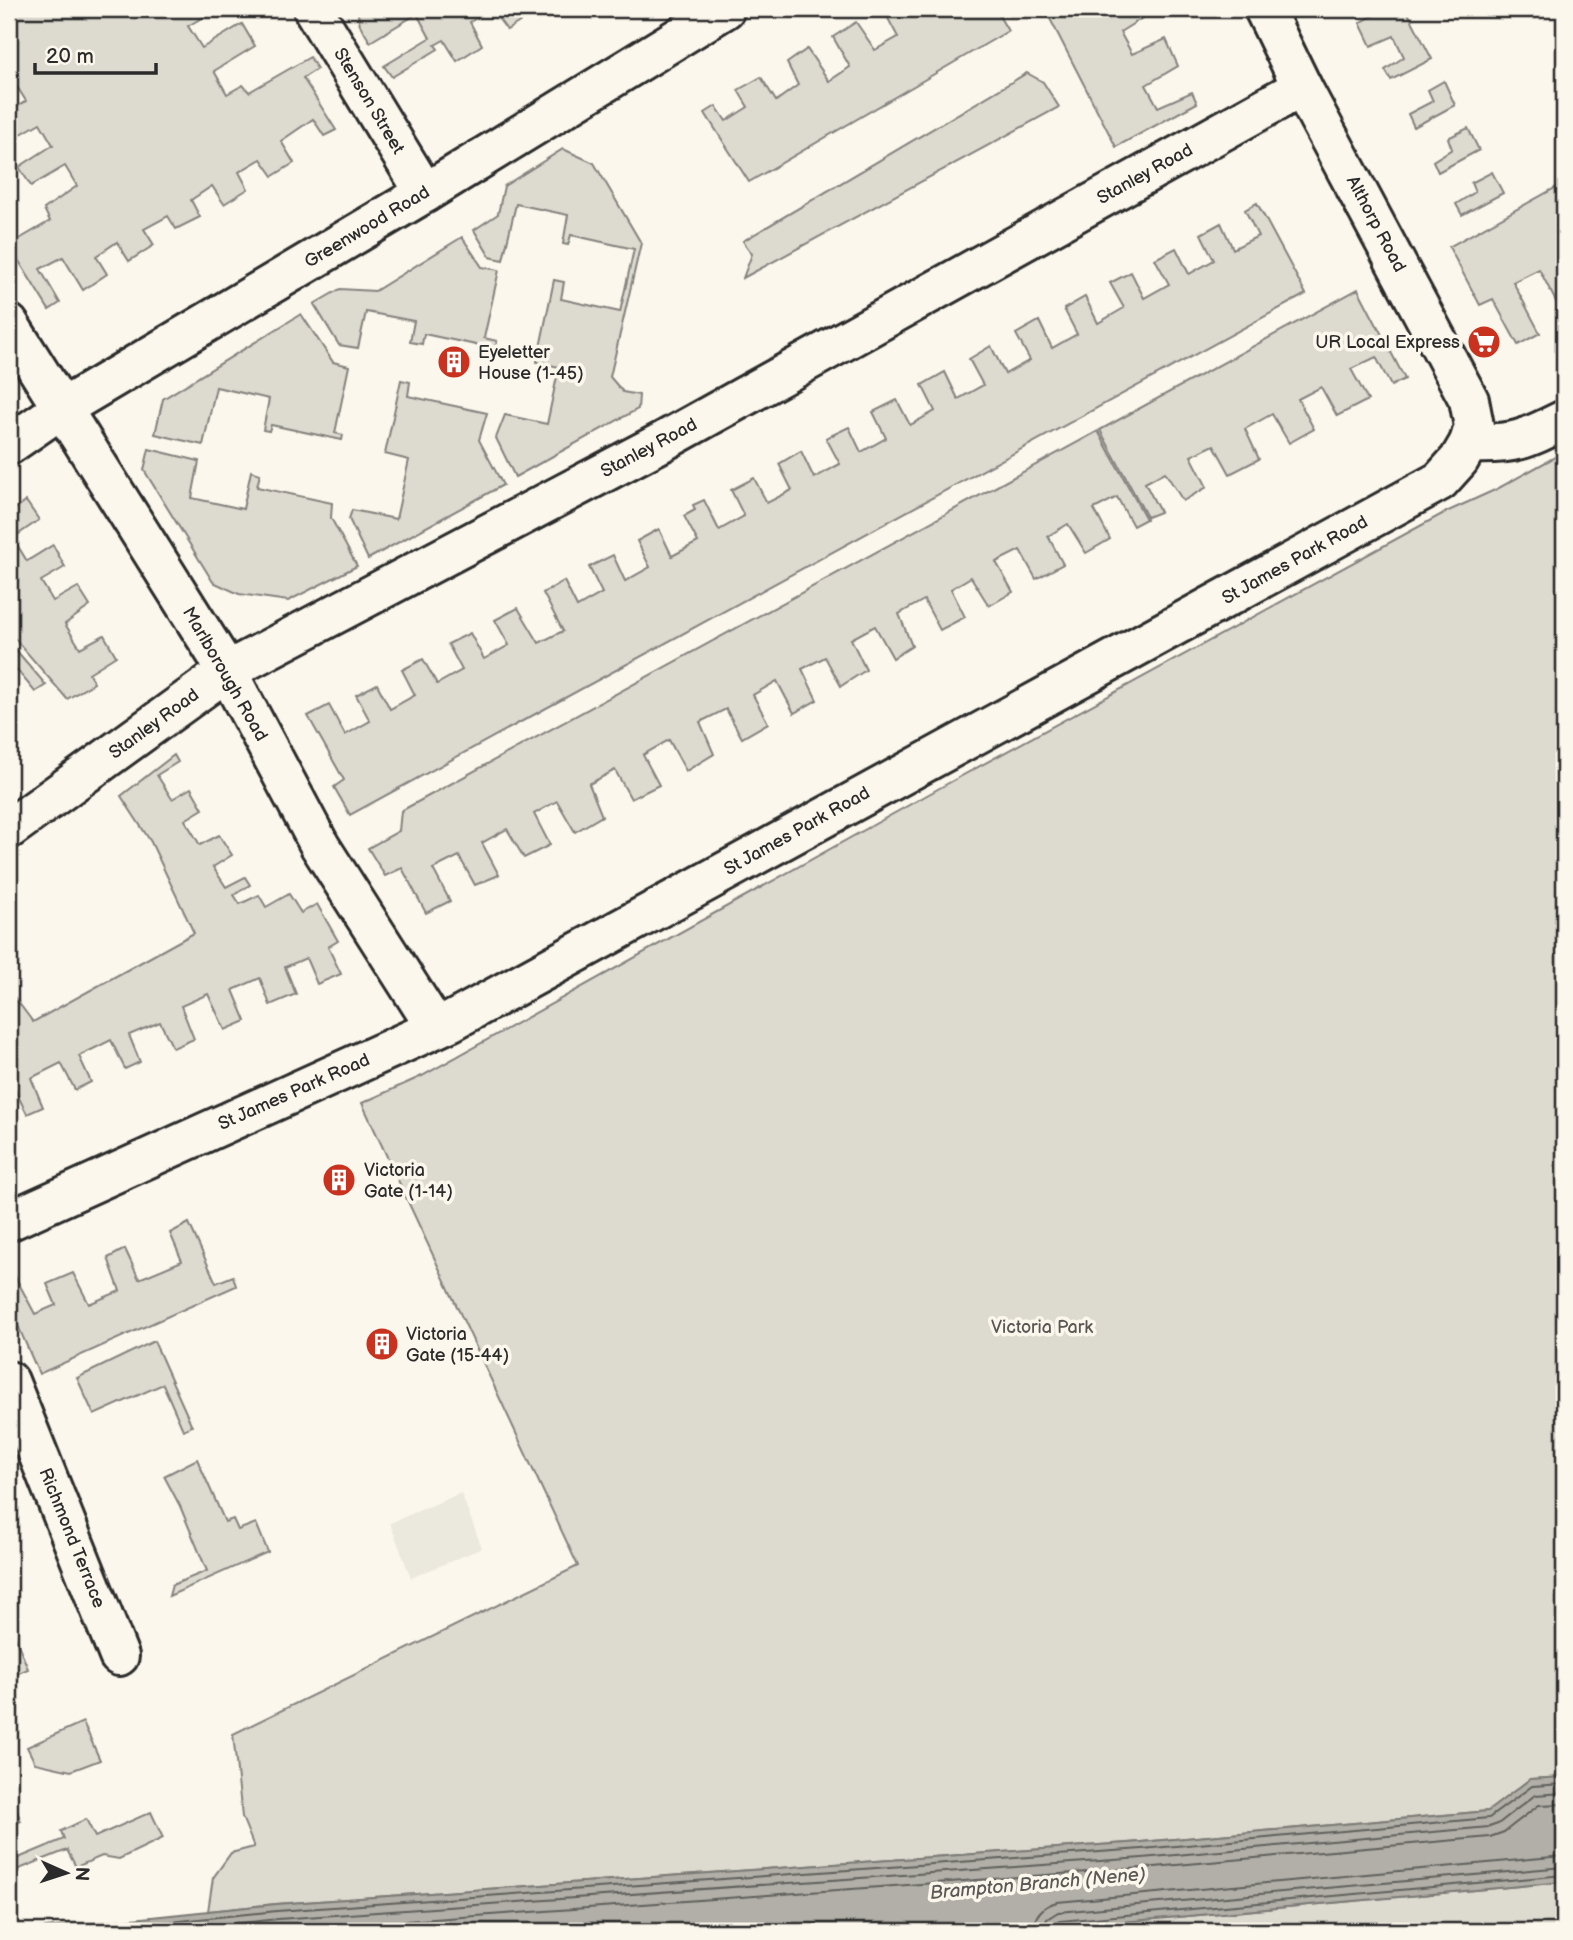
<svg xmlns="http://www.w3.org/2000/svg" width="1573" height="1940" viewBox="0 0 1573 1940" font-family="'Balsamiq Sans',sans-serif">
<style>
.built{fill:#ebe8de}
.green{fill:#dddad0;stroke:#84827e;stroke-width:2}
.water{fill:#b1afa7;stroke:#7b7a75;stroke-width:2}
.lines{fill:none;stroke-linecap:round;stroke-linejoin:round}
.shore{stroke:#61605d;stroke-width:2}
.street-casing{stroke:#2b2b2b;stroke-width:44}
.street{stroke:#fbf7ec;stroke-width:38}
.labels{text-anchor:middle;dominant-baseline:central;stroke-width:7;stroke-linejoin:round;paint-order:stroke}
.street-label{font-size:18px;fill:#2b2b2b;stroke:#fbf7ec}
.poi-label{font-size:18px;fill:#2b2b2b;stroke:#fbf7ec;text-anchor:start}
.park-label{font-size:18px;fill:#585754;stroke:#fbf7ec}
.water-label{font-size:19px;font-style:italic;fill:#5a5956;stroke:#fbf7ec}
</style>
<rect width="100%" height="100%" fill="#fbf7ec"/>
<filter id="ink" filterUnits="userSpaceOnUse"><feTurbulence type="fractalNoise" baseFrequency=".0143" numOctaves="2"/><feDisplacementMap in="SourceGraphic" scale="14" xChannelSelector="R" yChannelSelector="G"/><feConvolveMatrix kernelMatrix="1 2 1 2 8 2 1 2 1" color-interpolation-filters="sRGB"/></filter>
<g filter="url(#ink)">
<polygon class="built" points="461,1493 482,1548 411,1578 390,1523"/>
<g class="green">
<polygon points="9,9 217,9 188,26 202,48 242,24 255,46 214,71 227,94 243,85 249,92 310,57 317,69 303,78 336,130 324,136 313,119 281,141 294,163 273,176 261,159 239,172 248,189 224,204 212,186 191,200 200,217 176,229 168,216 144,229 154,245 129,261 117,242 96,256 107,274 83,290 63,257 40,269 60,303 49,310 9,245 50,221 44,209 77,186 65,166 31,186 19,167 53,145 40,123 9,141 9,112 26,101 14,82 9,85"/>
<polygon points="357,9 491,9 470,22 482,45 457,61 444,40 435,45 438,49 392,77 384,66 430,38 417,14 370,42 360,25"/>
<polygon points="491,9 525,9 529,16 507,30"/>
<polygon points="883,9 913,9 914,11 917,9 995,9 1008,31 749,182 705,113 716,106 726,121 748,107 738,90 761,77 776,101 798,85 787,63 807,49 829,81 850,67 833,37 856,22 875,50 898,37"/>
<polygon points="1045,9 1150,9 1152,12 1120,32 1132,54 1166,39 1178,66 1146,85 1158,107 1192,92 1197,103 1116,147"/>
<polygon points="1385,9 1406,9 1432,59 1391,80 1385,70 1404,57 1394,36 1371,46 1360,23"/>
<polygon points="1027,73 1043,82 1059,107 743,278 752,254 743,241"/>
<polygon points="1444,81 1455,105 1414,127 1408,114 1433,101 1428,90"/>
<polygon points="1468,128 1479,150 1438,172 1433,161 1452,149 1448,138"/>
<polygon points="563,149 594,163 641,243 610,377 623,392 639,395 638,409 515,477 496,438 505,415 547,424 559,367 537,362 554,280 564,282 561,299 620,312 634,249 571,235 568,245 563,244 568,215 516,204 503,260 490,257 474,230 498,214 504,186"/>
<polygon points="1492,172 1503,193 1462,215 1456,204 1475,192 1471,183"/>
<polygon points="1564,183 1564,317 1539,269 1513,282 1540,333 1518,345 1493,299 1480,305 1449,247"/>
<polygon points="1257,203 1306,294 350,815 334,787 344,780 308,716 329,705 345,735 370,721 356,695 377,684 390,709 415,695 402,670 423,659 437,684 462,670 448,644 470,633 484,659 509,645 495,620 518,608 539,643 563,631 543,593 564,581 577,607 602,593 589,567 613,555 625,581 650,567 637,541 659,529 672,556 698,542 684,516 695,510 693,505 704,500 719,530 744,516 731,490 754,478 767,503 792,490 779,464 801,451 814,478 840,464 826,438 849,427 861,452 886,438 873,412 897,400 910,425 935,411 922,385 945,372 958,399 983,385 969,359 991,346 1005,374 1030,360 1016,334 1039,321 1052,348 1077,334 1064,309 1085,297 1098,323 1124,308 1110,283 1131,272 1144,298 1169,284 1155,259 1176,248 1189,274 1214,260 1201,234 1221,223 1233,249 1258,236 1245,210"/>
<polygon points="462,237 482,267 499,270 484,338 497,341 495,349 424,334 422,344 410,342 414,321 366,312 358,348 339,345 314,304 340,289 375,291"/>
<polygon points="1358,289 1405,379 1391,386 1376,357 1351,369 1368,400 1337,416 1321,387 1298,399 1314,429 1289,443 1272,414 1245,429 1259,459 1230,474 1214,445 1191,456 1207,487 1183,501 1165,472 1145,483 1160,512 1147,517 1100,430"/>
<polygon points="301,314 333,362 349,366 335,433 343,435 342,440 271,425 269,431 263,430 269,399 216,387 203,445 155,434 163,399"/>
<polygon points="401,380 410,382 408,396 487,413 479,440 503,485 368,559 349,519 352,510 396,519 409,460 385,454"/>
<polygon points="1098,431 1146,519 1133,526 1117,497 1094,509 1110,539 1086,553 1068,524 1048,536 1063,564 1036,579 1020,550 996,562 1013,592 989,606 971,577 951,589 965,617 940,630 924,600 899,614 912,646 893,658 875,626 851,639 866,670 841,686 825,657 802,669 817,700 794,713 777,681 753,695 768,723 742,738 726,709 700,722 714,754 686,771 669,740 643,755 659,785 631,799 615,770 589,784 602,816 575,832 557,801 534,814 550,845 524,858 507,829 482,843 499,875 475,885 459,856 433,869 450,901 426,913 402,868 385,876 368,848 399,831 401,811"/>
<polygon points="149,449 199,461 192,498 243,509 251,471 260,474 257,487 332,503 331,518 357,566 288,601 239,594 213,582 144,470"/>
<polygon points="1564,452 1564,1777 1530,1779 1489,1811 1141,1842 276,1904 208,1911 213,1878 231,1853 254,1847 242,1817 233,1734 578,1566 362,1103 422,1076 945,785 1444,513 1497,489"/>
<polygon points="26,501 39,520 13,538 27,561 53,545 65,567 41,581 53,601 78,587 90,606 65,624 80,648 104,635 116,656 89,673 94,683 67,699 9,632 9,513"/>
<polygon points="9,642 10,643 46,685 35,692 17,670 9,675"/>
<polygon points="174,755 178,762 157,775 172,799 191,788 203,809 185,820 200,845 219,835 232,855 213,867 226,887 245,877 250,885 234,895 240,904 259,895 266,907 289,894 301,913 317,904 338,941 328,947 341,974 317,984 306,958 285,967 296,994 270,1005 260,978 233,990 246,1021 225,1030 208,994 181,1006 194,1039 173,1048 160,1022 129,1035 140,1062 125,1069 111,1040 79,1056 91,1082 75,1090 61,1063 31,1078 43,1107 27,1114 11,1082 9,1083 9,990 33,1022 194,933 151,842 121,796"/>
<polygon points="189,1223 216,1283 233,1276 236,1286 39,1374 9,1305 9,1265 35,1314 56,1305 47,1284 73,1273 89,1304 120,1291 108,1258 125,1249 139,1279 182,1261 170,1233"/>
<polygon points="154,1341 192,1426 183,1430 163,1384 94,1415 77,1378"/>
<polygon points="197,1459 225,1522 233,1519 238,1530 256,1523 268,1552 169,1596 172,1585 207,1571 180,1506 164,1476"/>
<polygon points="9,1621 28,1669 9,1677"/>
<polygon points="83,1722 100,1760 71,1771 35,1763 27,1747"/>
<polygon points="9,1792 21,1821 9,1827"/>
<polygon points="151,1812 163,1838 119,1859 102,1856 76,1867 67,1850 9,1873 9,1862 64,1839 61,1831 86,1819 95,1837"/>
<polygon points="1564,1882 1564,1931 1022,1931"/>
</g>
<polygon class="water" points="1564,1777 1564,1882 1022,1931 17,1931 276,1904 1141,1842 1488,1811 1530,1779"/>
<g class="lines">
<g class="shore">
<polyline points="83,1931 277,1911 1142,1849 1489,1818 1532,1786 1564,1784"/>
<polyline points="166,1931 278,1919 1142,1858 1489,1827 1498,1824 1535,1795 1564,1793"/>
<polyline points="266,1931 1143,1868 1490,1837 1504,1832 1539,1805 1564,1804"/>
<path d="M1033,1931C1034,1916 1042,1906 1057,1902L1564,1856"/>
<polyline points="1043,1931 1047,1919 1058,1912 1564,1867"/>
<polyline points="1052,1931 1054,1924 1060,1921 1564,1875"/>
</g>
<defs>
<g id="street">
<polyline points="313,9 425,193"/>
<polyline points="1264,9 1302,87 1469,400 1474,426 1469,443"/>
<polyline points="9,324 227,671 320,846 436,1028"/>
<polyline points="9,445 61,409 425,193 725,9"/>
<polyline points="9,829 227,671 662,442 1302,87"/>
<path d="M9,1221L450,1022L1440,481L1459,460L1469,443C1514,445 1524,440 1564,420"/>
<polyline points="9,1381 119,1656"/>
</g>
</defs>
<use href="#street" class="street-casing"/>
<use href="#street" class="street"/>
</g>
</g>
<defs>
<symbol id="supermarket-disc" viewBox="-11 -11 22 22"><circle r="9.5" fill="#c8321e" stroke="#fbf7ec"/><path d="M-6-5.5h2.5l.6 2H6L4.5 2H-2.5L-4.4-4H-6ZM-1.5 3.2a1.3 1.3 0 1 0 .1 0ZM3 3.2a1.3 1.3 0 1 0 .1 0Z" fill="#fff"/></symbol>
<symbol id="building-disc" viewBox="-11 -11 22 22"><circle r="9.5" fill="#c8321e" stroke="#fbf7ec"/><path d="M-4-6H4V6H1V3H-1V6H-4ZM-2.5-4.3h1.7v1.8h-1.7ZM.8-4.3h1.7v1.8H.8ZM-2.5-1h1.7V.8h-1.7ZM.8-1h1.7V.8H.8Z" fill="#fff"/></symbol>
</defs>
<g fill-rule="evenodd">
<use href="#supermarket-disc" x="1465" y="323" width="38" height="38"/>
<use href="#building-disc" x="435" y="343" width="38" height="38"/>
<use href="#building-disc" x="320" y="1161" width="38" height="38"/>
<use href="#building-disc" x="363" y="1325" width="38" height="38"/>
</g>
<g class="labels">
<g class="street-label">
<text transform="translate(369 101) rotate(59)">Stenson Street</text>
<text transform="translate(1145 174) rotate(-29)">Stanley Road</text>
<text transform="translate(1376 224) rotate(62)">Althorp Road</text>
<text transform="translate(367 227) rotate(-31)">Greenwood Road</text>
<text transform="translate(649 448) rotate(-28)">Stanley Road</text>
<text transform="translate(1295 560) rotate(-29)">St James Park Road</text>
<text transform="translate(225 674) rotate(60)">Marlborough Road</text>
<text transform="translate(154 724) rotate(-36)">Stanley Road</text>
<text transform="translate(797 831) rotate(-29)">St James Park Road</text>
<text transform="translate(294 1092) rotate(-24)">St James Park Road</text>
<text transform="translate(72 1538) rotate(68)">Richmond Terrace</text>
</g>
<g class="poi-label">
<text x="1460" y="342" text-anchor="end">UR Local Express</text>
<text x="478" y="352">Eyeletter<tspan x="478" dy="21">House (1-45)</tspan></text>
<text x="364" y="1170">Victoria<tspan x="364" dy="21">Gate (1-14)</tspan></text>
<text x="406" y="1334">Victoria<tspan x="406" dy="21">Gate (15-44)</tspan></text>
</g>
<g class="park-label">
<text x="1042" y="1327">Victoria Park</text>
</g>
<g class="water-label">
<text transform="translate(1038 1884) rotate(-5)">Brampton Branch (Nene)</text>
</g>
</g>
<rect width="1573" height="1940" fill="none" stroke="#fbf7ec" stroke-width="35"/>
<rect x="18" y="18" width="1538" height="1905" fill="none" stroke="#2b2b2b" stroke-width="2.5" filter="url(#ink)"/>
<g transform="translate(66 1873) rotate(93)" stroke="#fbf7ec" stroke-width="5" paint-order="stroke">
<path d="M0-5L12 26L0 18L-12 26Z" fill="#2b2b2b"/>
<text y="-10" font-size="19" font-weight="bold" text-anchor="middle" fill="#2b2b2b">N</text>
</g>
<path d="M35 63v10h121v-10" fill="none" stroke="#2b2b2b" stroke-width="3.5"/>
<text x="46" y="63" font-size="21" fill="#2b2b2b" stroke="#fbf7ec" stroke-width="5" paint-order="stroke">20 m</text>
</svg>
